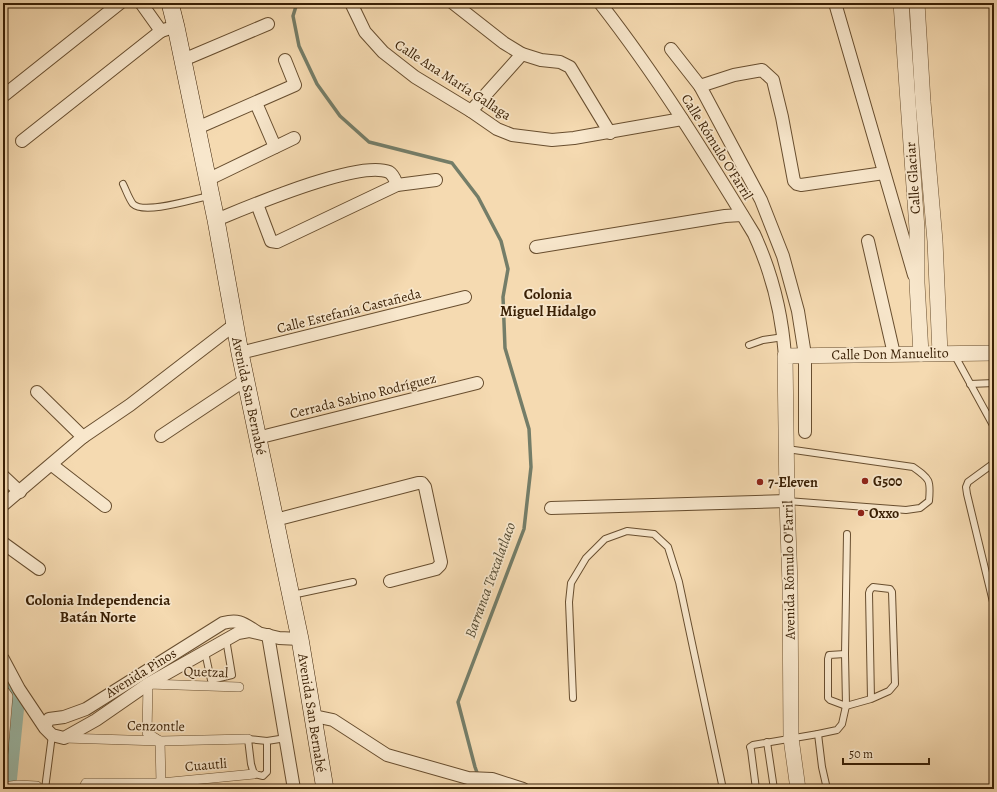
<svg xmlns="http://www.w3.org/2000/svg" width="997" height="792" viewBox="0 0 997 792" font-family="Alegreya,serif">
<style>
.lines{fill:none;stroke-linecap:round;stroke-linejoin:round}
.stream{stroke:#747d68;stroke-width:3.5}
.canal{stroke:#9cbbaa;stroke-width:12}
.service-casing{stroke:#684e2f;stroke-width:8}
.pedestrian-casing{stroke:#684e2f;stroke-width:10}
.minor-casing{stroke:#684e2f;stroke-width:14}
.tertiary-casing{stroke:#684e2f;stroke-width:16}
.secondary-casing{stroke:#391f04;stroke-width:18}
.service{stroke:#f8e7cc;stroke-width:6}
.pedestrian{stroke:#f8e7cc;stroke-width:9}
.minor{stroke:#f8e7cc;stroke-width:12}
.tertiary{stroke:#f8e7cc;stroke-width:15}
.secondary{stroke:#f8e7cc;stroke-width:17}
.poi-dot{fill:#8f2418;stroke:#f8e7cc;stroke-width:1.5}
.labels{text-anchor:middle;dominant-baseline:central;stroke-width:3.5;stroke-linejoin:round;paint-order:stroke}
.street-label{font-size:14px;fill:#391f04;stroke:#f8e7cc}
.poi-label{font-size:14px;font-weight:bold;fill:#391f04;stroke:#f8e7cc;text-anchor:start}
.neighbourhood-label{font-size:15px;font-weight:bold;fill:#391f04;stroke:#f8e7cc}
.water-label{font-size:15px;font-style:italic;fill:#574e36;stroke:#f8e7cc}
</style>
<rect width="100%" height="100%" fill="#f5dab1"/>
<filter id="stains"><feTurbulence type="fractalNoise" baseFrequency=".005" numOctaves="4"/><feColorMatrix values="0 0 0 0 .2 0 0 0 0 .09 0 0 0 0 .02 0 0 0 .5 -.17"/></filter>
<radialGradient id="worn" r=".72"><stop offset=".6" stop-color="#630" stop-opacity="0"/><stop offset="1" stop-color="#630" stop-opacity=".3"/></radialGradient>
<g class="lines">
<polyline class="stream" points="297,3 293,16 299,46 317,84 340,116 369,142 452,163 478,197 501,241 508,269 503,297 505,348 529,429 531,467 524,529 458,702 475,767 483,789"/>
<polyline class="canal" points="10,789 18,709 16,690 12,682"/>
<defs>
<g id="service">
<path d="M123,184C126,190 129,199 133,204C144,215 194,199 209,196"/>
<polyline points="749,345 763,340 784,337"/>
<polyline points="954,354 994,427"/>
<polyline points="970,384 994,383"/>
<polyline points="994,463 968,482 966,487 967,494 994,606"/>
<path d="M787,501L906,510L920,508L929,501C931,480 930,479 913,467L787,449"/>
<polyline points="292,595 353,582"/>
<polyline points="205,652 211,680 232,675 226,639"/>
<polyline points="845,654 829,655 828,659 828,698 830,700 846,706 871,699 889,691 895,684 892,592 890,589 873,587 870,590 869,593 871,699"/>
<polyline points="573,698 569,602 571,583 586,558 605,539 627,531 654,534 668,547 679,582 723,789"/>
<polyline points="818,734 822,767 827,789"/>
<polyline points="267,741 267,772 263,776 254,774 251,764 248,739 267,741 286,738"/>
<polyline points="767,742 774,789"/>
<polyline points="45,789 52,735"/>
<polyline points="756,789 751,750 750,747 753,745 818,734 837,730 842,724 846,706 845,654 847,534"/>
</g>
<g id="pedestrian">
<polyline points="3,689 8,696 3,755"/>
<polyline points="64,738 160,741 248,739"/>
<polyline points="161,783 254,774"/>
<polyline points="3,787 18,785 37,786"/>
<polyline points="83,789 86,783 161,783 160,741 147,733 148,684 239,687"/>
</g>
<g id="minor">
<polyline points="141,3 161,31 167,29"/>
<polyline points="351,3 365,32 383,52 415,77 471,111 497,129 512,135 552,140 574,138 682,119"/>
<polyline points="453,3 504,43 522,54 541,60 560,62 570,67 610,133"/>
<path d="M600,3C657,76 706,155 754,234C772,273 782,313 785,356"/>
<polyline points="835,3 914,275"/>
<polyline points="671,49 700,86 761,200 783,256 798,311 805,355 805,432"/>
<polyline points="183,60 268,24"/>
<polyline points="700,86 734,75 762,70 773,80 782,117 794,181 797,184 801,185 884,173"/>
<polyline points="3,96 120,3"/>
<polyline points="256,103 275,147"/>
<polyline points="471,111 522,54"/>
<polyline points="197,128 295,85 285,60"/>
<polyline points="22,141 161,31"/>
<polyline points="207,180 294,138"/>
<polyline points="257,204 271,241 277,242 397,185 436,180"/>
<path d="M216,220C248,207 359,159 389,172C394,175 395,180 397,185"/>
<polyline points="868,241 894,354"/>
<polyline points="536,247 725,216 742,215"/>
<polyline points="240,353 465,297"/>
<polyline points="37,392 83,437"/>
<polyline points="161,436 245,380"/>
<polyline points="257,438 477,383"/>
<polyline points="52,465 105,506"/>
<polyline points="3,476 20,492"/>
<polyline points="3,505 83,437 130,405 234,325"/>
<polyline points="551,508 787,501"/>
<polyline points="275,520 418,483 422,483 425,487 441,562 440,565 436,569 390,581"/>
<polyline points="3,543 39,569"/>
<polyline points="268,635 294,789"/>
<polyline points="3,659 19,689 45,728 52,735 64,738 96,720 148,684 238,633 249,631 279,638 300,639"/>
<polyline points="314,716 333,720 387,755 468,778 492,779 523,789"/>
<path d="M45,726L49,719L64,717L86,709L223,623C239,619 243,623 257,632"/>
</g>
<g id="tertiary">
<polyline points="901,3 917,229 917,283 921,354"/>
<polyline points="917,3 923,102 935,241 940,353"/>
<polyline points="798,789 791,738 790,584 787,501 785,356 994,353"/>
</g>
<polyline id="secondary" points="170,3 176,27 216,220 240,353 300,639 325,789"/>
</defs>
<use href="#service" class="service-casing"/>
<use href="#pedestrian" class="pedestrian-casing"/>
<use href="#minor" class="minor-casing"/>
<use href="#tertiary" class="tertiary-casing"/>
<use href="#secondary" class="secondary-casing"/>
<use href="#service" class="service"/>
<use href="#pedestrian" class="pedestrian"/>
<use href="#minor" class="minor"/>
<use href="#tertiary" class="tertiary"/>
<use href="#secondary" class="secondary"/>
</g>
<g class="poi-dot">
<circle cx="865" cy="481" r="4"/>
<circle cx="760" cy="482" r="4"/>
<circle cx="861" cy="513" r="4"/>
</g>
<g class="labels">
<g class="street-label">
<text transform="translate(453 80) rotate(33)">Calle Ana María Gallaga</text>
<text transform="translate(717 147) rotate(58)">Calle Rómulo O'Farril</text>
<text transform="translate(913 178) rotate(-94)">Calle Glaciar</text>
<text transform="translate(349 311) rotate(-14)">Calle Estefanía Castañeda</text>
<text transform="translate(890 354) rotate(-1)">Calle Don Manuelito</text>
<text transform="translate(249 396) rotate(78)">Avenida San Bernabé</text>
<text transform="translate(363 396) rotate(-14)">Cerrada Sabino Rodríguez</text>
<text transform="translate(789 570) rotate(-91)">Avenida Rómulo O'Farril</text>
<text transform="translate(206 672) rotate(2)">Quetzal</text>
<text transform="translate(141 673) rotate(-32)">Avenida Pinos</text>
<text transform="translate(312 713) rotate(81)">Avenida San Bernabé</text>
<text transform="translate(156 726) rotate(1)">Cenzontle</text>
<text transform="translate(206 765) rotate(-5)">Cuautli</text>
</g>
<g class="poi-label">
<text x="873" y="481">G500</text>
<text x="768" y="482">7-Eleven</text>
<text x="869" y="513">Oxxo</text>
</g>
<g class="neighbourhood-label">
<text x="548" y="294">Colonia<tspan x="548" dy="17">Miguel Hidalgo</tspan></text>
<text x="98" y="600">Colonia Independencia<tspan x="98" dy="17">Batán Norte</tspan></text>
</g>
<g class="water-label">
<text transform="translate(490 580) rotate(-70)">Barranca Texcalatlaco</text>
</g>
</g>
<rect width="997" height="792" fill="none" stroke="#f5dab1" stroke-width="16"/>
<rect x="4" y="4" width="989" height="784" fill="none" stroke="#391f04" stroke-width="2"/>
<rect x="8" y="8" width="981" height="776" fill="none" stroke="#391f04"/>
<path d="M843 758v6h86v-6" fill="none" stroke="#391f04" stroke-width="2"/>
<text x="849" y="758" font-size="12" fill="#391f04" stroke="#f8e7cc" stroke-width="3" paint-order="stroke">50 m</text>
<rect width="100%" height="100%" filter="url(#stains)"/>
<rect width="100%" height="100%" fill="url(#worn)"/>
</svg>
